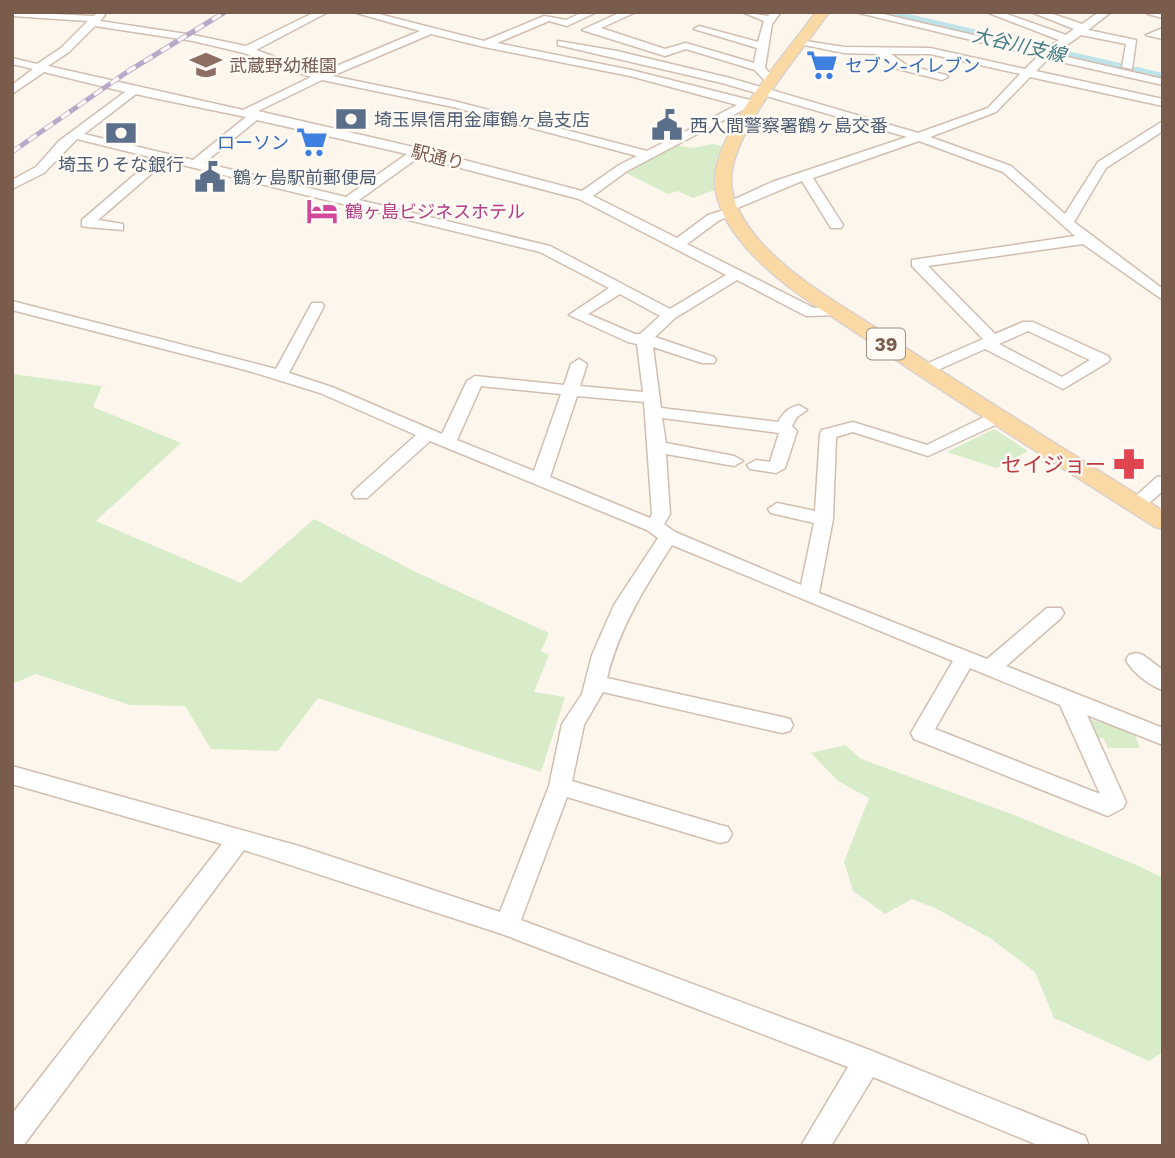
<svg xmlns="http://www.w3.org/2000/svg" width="1175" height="1158" viewBox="0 0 1175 1158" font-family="'Work Sans','Noto Sans JP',sans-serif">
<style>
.green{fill:#d8ecc9}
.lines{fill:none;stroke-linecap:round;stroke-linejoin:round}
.river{fill:#bfe3e8;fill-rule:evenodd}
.minor-casing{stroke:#d1beb0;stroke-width:3}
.major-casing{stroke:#dad1cd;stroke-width:3}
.minor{fill:#fff;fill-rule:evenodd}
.major{fill:#fbd9a5;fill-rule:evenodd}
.rail-casing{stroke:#b9a8c9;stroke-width:5}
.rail{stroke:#fffaf3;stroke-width:3.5;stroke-dasharray:10;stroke-linecap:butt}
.labels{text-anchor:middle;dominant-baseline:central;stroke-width:5;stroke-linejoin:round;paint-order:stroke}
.far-education-label{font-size:18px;fill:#785e54;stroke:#fffaf3;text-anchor:start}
.far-shop-label{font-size:18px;fill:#366cbe;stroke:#fffaf3;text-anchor:start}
.far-service-label{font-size:18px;fill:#4e5e75;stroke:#fffaf3;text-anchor:start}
.far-street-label{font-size:18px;fill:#7a5c4d;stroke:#fffaf3}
.far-hotel-label{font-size:18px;fill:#b23c85;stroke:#fffaf3;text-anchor:start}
.far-water-label{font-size:19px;font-style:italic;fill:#437c86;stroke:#fffaf3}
.shield{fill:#fffaf3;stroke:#a28b7f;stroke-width:2}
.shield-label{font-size:19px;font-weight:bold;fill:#7a5c4d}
.health-label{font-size:21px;fill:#be3a42;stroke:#fffaf3;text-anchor:end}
</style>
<rect width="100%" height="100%" fill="#fdf6ec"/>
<g class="green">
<polygon points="713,144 722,146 716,161 717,189 693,198 678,191 668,194 624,172 675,145 693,148"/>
<polygon points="12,374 102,386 93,407 181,443 96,521 241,583 314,519 414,571 549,633 541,651 549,655 534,692 565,697 541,772 318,698 278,751 211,749 185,706 130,705 36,674 12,684"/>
<polygon points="994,429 1028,451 996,468 947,452"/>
<polygon points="1091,719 1101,723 1103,719 1133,731 1140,748 1108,748 1103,738 1097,739 1088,721"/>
<polygon points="845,745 861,759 1014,815 1139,866 1163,878 1163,1052 1149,1061 1054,1018 1035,972 990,938 935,908 912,899 885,914 853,891 844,862 869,798 838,781 811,753"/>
</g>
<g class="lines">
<polygon class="river" points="867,12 900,12 1163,73 1163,85 876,17"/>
<defs>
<g id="minor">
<path d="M12,12L93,16L101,12L105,15L100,21L193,35L246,46L315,12H328L256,50L320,73L420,31L353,12H371L484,41L544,16L566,20L583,12H597L567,26L549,21L497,43L631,70L758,102L627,171L593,196L677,238L708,215L724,210V204L772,182L907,137L722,83L558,45V41L617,51L730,78L918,133L988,108L1020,74L930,54H891L906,65L946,75L948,77L942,80L898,69L877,54L844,53L799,44V40L844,47L930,48L1025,69L1038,56L855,12H874L1043,51L1059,40L986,12H1001L1066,35L1074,29L1031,12H1047L1082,24L1099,12H1111L1088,30L1136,40L1132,69L1122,67L1126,44L1081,35L1054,54L1163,79V85L1048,59L1036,71L1163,99V106L1030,77L996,112L930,137L1011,166L1065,214L1098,162L1163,121V131L1106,168L1074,222L1163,289V300L1083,244L928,266L995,334L1023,322H1033L1108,356L1110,359L1108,362L1063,389L985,349L931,373H919L917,370L919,367L983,339L912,266V260L1075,236L1003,172L919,141L813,178L843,225L841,228H831L802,181L735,209L738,212L718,221L687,244L814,308H840L847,312L845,315L806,316L737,280L675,318L655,337L714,357L716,360L714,363H702L653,347L661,408L778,422C784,412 788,408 799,405L807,410L797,417L792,426L797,431L785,468L776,473L750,469L747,465L756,460L770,462L779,433L662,418L666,443L734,456L743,461L734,466L666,454L670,514L664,524L675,532L801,585L814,523L771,513L768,509L777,503L815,511L820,434L822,430L853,422L927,445L992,413H1004L1006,417L1004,421L928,456L853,432L836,437L833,519L819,593L987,659L1047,608H1061L1064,613L1061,618L1006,666L1163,728V745L1087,715L1126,802L1123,808L1108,816L1100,813L914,739L911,733L953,661L672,545C645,587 619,628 607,678L782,717L790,719L793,725L790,731L782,733L603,692L584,725L572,781L720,825L728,827L732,834L728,841L720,843L567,797L521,920L867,1049L1075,1132L1085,1136L1089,1146H1040L873,1077L831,1146H801L848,1067L502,934L244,850L23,1146H12V1114L222,844L12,784V766L299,846L500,912L549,786L562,724L582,694L592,655L614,605L658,538L647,530L430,441L367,498H355L352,494L355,490L416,435L320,393L249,371L12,310V301L276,369L312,303H322L324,306L289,373L332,387L442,434L467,381L475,376L564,385L571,364L579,359L587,364L580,386L643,392L637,344L628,342L569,315L609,288L540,252L166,161L98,220L123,224V230L87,227L82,226V220L154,158L77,139L44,173L12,189V180L36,167L59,141L125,92L44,72L12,94V85L33,69L12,64V58L37,64L61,48L88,21L12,16ZM95,26L193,41L244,53L311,77L243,110L48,66L69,52ZM431,34L484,47L630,76L737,105L647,151L454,101L332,76ZM322,80L453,107L637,156L619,165L582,191L422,149L258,111ZM136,94L149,97L246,117L193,160L84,134ZM257,120L407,154L346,197L204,163ZM419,157L579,199L726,275L670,309L550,246L359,200ZM620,294L660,316L640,334H635L588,314ZM1028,331L1090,360L1062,377L999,344ZM481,386L561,394L534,471L457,440ZM577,396L644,402L652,514L650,518L550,477ZM970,668L1060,705L1100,794L935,729Z"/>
<polygon points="621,12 636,12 601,28 665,49 686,43 754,63 757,48 694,29 699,26 758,42 764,21 742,12 768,16 771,12 781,12 772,24 765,68 774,78 764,80 755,70 686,49 665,56 582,30"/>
<polygon points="1147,12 1163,12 1163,18 1148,14"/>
<polygon points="1163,28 1163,39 1146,35"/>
<polygon points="1163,476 1163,491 1142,509 1130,509 1127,505 1130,501 1157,477"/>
<path d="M1136,653L1143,655L1163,670V690C1150,686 1132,672 1126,660L1129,655Z"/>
</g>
<path id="major" d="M816,12H829C801,53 732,130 731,179C731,206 749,230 766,248C799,282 843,306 882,332C974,394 1069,452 1163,511V529L1155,527C1060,466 963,406 870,342C831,315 788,291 755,257C735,237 714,208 715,178C717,129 787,53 816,12Z"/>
</defs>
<use href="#minor" class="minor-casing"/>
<use href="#major" class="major-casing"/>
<use href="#minor" class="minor"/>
<use href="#major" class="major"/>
<defs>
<polyline id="rail" points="12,152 127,72 225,12"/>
</defs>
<use href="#rail" class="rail-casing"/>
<use href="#rail" class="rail"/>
</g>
<defs>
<symbol id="school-bare" viewBox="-9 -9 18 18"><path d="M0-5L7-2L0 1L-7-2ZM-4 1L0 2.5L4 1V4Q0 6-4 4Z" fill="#8d6e63" stroke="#fffaf3" stroke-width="2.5" paint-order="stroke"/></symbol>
<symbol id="supermarket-bare" viewBox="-9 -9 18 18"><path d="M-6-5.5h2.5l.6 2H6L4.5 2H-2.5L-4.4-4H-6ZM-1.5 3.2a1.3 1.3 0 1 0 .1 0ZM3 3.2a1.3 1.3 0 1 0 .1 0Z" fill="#3f7fe0" stroke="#fffaf3" stroke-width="2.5" paint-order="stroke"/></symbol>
<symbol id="bank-bare" viewBox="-9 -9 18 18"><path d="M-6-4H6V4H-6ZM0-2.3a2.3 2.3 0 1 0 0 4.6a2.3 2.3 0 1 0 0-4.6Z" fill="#5c6f8a" stroke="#fffaf3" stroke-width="2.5" paint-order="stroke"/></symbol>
<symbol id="civic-bare" viewBox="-9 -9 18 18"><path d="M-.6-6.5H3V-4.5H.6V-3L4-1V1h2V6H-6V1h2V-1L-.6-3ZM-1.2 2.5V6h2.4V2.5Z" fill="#5c6f8a" stroke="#fffaf3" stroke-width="2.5" paint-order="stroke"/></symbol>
<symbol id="hotel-bare" viewBox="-9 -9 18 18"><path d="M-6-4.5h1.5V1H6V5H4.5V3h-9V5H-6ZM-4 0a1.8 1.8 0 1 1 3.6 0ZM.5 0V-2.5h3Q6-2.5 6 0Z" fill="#d1479c" stroke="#fffaf3" stroke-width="2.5" paint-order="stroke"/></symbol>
<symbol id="pharmacy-bare" viewBox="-9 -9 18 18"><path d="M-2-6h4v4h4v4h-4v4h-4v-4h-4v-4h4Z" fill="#e0444e" stroke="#fffaf3" stroke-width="2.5" paint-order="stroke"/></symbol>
</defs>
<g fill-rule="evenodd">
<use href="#school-bare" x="184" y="43" width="44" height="44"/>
<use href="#supermarket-bare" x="800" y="43" width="44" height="44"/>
<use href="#bank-bare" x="329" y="97" width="44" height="44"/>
<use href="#civic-bare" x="645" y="103" width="44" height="44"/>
<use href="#bank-bare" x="99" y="111" width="44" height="44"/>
<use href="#supermarket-bare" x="290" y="120" width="44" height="44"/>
<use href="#civic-bare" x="188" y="155" width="44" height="44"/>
<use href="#hotel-bare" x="300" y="189" width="44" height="44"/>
<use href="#pharmacy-bare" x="1107" y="442" width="44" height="44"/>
</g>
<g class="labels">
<g class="far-education-label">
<text x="229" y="65">武蔵野幼稚園</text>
</g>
<g class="far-shop-label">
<text x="845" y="65">セブン-イレブン</text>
<text x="289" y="142" text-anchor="end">ローソン</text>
</g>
<g class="far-service-label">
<text x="374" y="119">埼玉県信用金庫鶴ヶ島支店</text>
<text x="690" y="125">西入間警察署鶴ヶ島交番</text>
<text x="121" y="164" text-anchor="middle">埼玉りそな銀行</text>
<text x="233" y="177">鶴ヶ島駅前郵便局</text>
</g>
<g class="far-street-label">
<text transform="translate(438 157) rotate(14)">駅通り</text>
</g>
<g class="far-hotel-label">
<text x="345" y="211">鶴ヶ島ビジネスホテル</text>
</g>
<g class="far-water-label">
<text transform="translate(1019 45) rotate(13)">大谷川支線</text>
</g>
<rect class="shield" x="867" y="328.5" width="38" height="31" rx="5"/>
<g class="shield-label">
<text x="886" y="344">39</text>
</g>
<g class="health-label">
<text x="1106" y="464">セイジョー</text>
</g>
</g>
<rect width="1175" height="1158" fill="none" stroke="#7a5c4d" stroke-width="28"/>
</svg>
